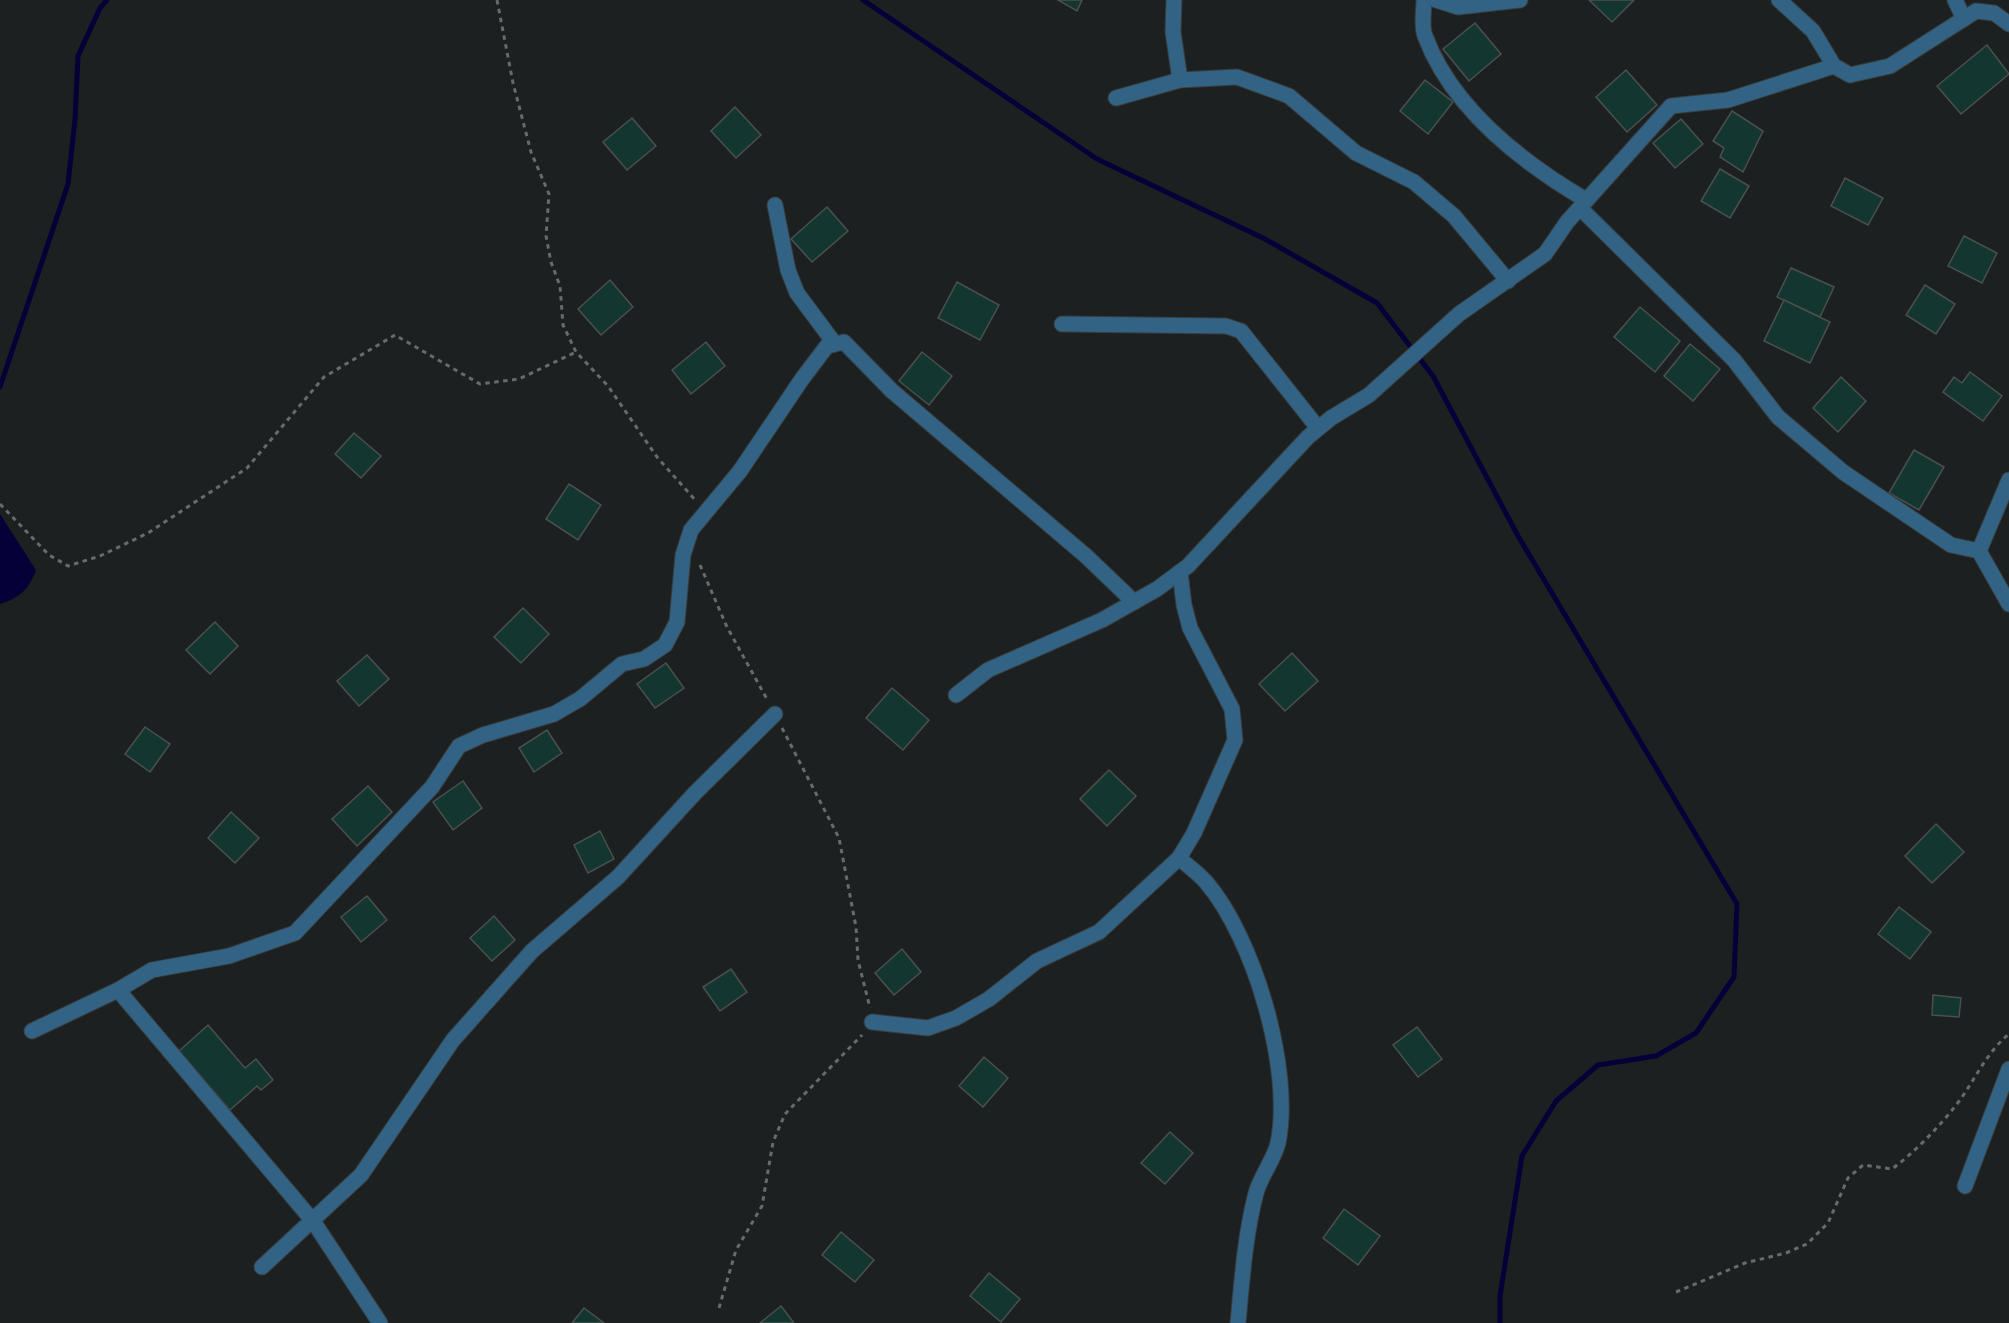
<svg xmlns="http://www.w3.org/2000/svg" width="2009" height="1323" viewBox="0 0 2009 1323" font-family="Signika,sans-serif">
<style>
.water{fill:#050038}
.lines{fill:none;stroke-linecap:round;stroke-linejoin:round}
.stream{stroke:#050038;stroke-width:5}
.building{fill:#133730;stroke:#4b4f4e;stroke-width:1.5}
.minor-casing{stroke:#383c3c;stroke-width:17}
.path{stroke:#676b6b;stroke-width:3;stroke-dasharray:4.5 4.5;stroke-linecap:butt}
.minor{stroke:#326284;stroke-width:15}
</style>
<rect width="100%" height="100%" fill="#1c2020"/>
<path class="water" d="M0,514L36,570C29,589 20,598 0,604Z"/>
<g class="lines">
<g class="stream">
<polyline points="863,0 1097,159 1265,239 1377,303 1433,376 1518,536 1737,904 1734,977 1696,1033 1656,1056 1598,1065 1556,1101 1522,1156 1500,1296 1500,1323"/>
<polyline points="0,387 68,184 75,120 78,56 100,8 107,0"/>
</g>
</g>
<g class="building">
<polygon points="1058,0 1082,0 1077,11"/>
<polygon points="1589,0 1634,0 1612,22"/>
<polygon points="1475,23 1501,54 1469,81 1443,49"/>
<polygon points="1987,45 2009,74 1961,114 1937,86"/>
<polygon points="1626,70 1657,105 1627,132 1596,97"/>
<polygon points="1425,80 1453,102 1428,134 1400,111"/>
<polygon points="735,107 761,135 736,158 711,131"/>
<polygon points="1732,111 1763,131 1743,172 1720,157 1724,148 1713,141"/>
<polygon points="632,118 656,146 627,170 603,142"/>
<polygon points="1681,119 1703,144 1675,168 1653,143"/>
<polygon points="1720,169 1749,186 1730,218 1701,201"/>
<polygon points="1845,178 1883,198 1868,225 1831,206"/>
<polygon points="827,207 848,231 812,262 791,239"/>
<polygon points="1964,236 1997,253 1982,283 1948,266"/>
<polygon points="1791,268 1834,287 1820,317 1777,297"/>
<polygon points="610,280 633,307 601,335 578,309"/>
<polygon points="957,282 999,305 980,340 938,318"/>
<polygon points="1925,285 1955,304 1936,334 1906,315"/>
<polygon points="1784,300 1830,322 1810,363 1764,341"/>
<polygon points="1640,307 1680,341 1655,372 1614,337"/>
<polygon points="706,342 725,366 691,394 672,370"/>
<polygon points="1690,344 1720,369 1693,401 1664,376"/>
<polygon points="922,352 952,376 929,405 899,381"/>
<polygon points="1970,372 2002,396 1983,421 1943,392 1954,377 1962,383"/>
<polygon points="1841,377 1866,401 1838,432 1813,408"/>
<polygon points="354,433 381,456 361,478 335,454"/>
<polygon points="1914,450 1944,467 1919,510 1889,493"/>
<polygon points="569,484 601,505 578,540 546,519"/>
<polygon points="523,608 549,634 521,663 494,637"/>
<polygon points="215,622 238,646 210,674 186,650"/>
<polygon points="1292,653 1318,681 1285,711 1259,684"/>
<polygon points="367,655 389,679 359,706 337,681"/>
<polygon points="666,663 684,688 655,708 637,684"/>
<polygon points="892,688 929,720 903,750 866,718"/>
<polygon points="145,727 170,744 150,772 125,754"/>
<polygon points="547,730 562,753 534,772 519,748"/>
<polygon points="1109,770 1136,796 1107,826 1080,799"/>
<polygon points="463,781 482,808 453,830 433,802"/>
<polygon points="368,786 392,812 357,846 332,819"/>
<polygon points="231,812 259,838 235,863 208,838"/>
<polygon points="1936,824 1964,852 1932,883 1905,856"/>
<polygon points="600,831 614,859 588,873 574,845"/>
<polygon points="367,896 387,920 361,942 341,917"/>
<polygon points="1899,907 1931,932 1910,959 1878,934"/>
<polygon points="494,916 515,940 492,961 470,938"/>
<polygon points="902,949 921,972 894,995 875,973"/>
<polygon points="731,969 747,992 720,1011 703,987"/>
<polygon points="1933,995 1961,998 1959,1017 1932,1015"/>
<polygon points="208,1025 245,1068 256,1059 273,1080 261,1090 257,1086 230,1110 179,1051"/>
<polygon points="1417,1027 1442,1059 1418,1077 1393,1045"/>
<polygon points="984,1057 1008,1078 983,1107 959,1086"/>
<polygon points="1170,1132 1193,1153 1165,1184 1141,1163"/>
<polygon points="1344,1209 1380,1236 1358,1265 1323,1238"/>
<polygon points="841,1232 874,1260 855,1282 822,1255"/>
<polygon points="989,1273 1020,1299 1001,1322 970,1296"/>
<polygon points="781,1306 794,1323 760,1323"/>
<polygon points="584,1308 604,1323 572,1323"/>
</g>
<g class="lines">
<defs>
<g id="minor">
<polyline points="1174,0 1173,32 1180,80"/>
<path d="M1424,0C1424,11 1421,26 1425,36C1452,108 1523,163 1586,200"/>
<polyline points="1436,0 1458,7 1520,0"/>
<polyline points="1779,0 1813,31 1834,66 1850,75 1890,66 1976,11 1994,13 2009,24"/>
<polyline points="1955,0 1964,19"/>
<polyline points="1116,98 1180,80 1237,77 1289,96 1356,153 1414,182 1454,216 1508,281"/>
<polyline points="775,205 788,270 797,293 835,344"/>
<polyline points="1580,208 1734,360 1778,417 1843,472 1951,545 1979,551 2009,604"/>
<polyline points="1062,324 1226,326 1241,331 1318,428"/>
<polyline points="1979,551 2009,480"/>
<polyline points="956,695 988,670 1102,620 1157,589 1188,566 1308,437 1331,418 1369,395 1459,314 1545,254 1567,222 1671,106 1728,100 1834,66"/>
<path d="M1179,858C1188,866 1198,873 1206,882C1254,938 1293,1070 1278,1143C1274,1160 1261,1175 1256,1193C1245,1235 1242,1280 1238,1323"/>
<polyline points="118,990 313,1221 380,1323"/>
<polyline points="872,1022 928,1028 956,1018 989,999 1037,961 1099,932 1179,858 1194,833 1235,740 1232,709 1190,628 1184,605 1180,572"/>
<polyline points="32,1031 118,990 152,970 229,956 295,933 432,787 459,746 483,735 554,714 580,699 622,664 644,659 665,645 677,622 683,555 691,530 740,471 802,379 827,346 844,342 892,391 1086,556 1134,602"/>
<polyline points="1965,1186 2009,1069"/>
<polyline points="262,1267 361,1175 453,1040 532,951 618,877 695,793 775,714"/>
</g>
</defs>
<use href="#minor" class="minor-casing"/>
<g class="path">
<polyline points="497,0 513,83 531,152 549,194 546,236 551,262 560,286 563,325 576,352 608,386 657,457 696,501"/>
<polyline points="0,504 49,555 68,566 100,556 148,533 247,468 324,377 395,335 480,384 519,379 576,352"/>
<polyline points="700,565 727,627 768,701"/>
<polyline points="782,728 839,838 856,927 858,960 870,1008"/>
<path d="M1676,1292L1745,1263L1786,1253L1807,1244L1828,1223L1848,1178L1863,1165L1892,1169C1916,1151 1938,1128 1957,1104C1975,1080 1986,1053 2009,1034"/>
<polyline points="719,1308 736,1250 762,1206 773,1142 785,1114 862,1035"/>
</g>
<use href="#minor" class="minor"/>
</g>
</svg>
